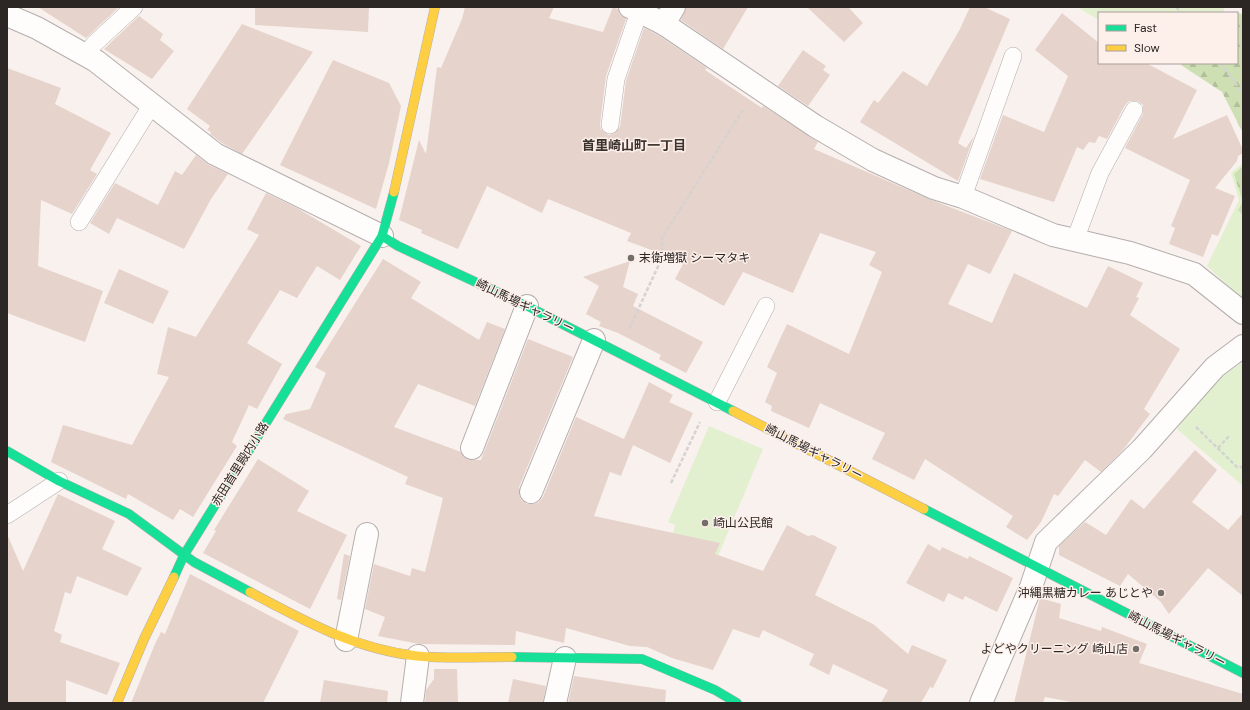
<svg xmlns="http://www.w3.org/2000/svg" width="1250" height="710" viewBox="0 0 1250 710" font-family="'DM Sans','Noto Sans JP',sans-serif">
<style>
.green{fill:#e3f0cf}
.forest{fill:url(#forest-firs)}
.building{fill:#e6d3cb}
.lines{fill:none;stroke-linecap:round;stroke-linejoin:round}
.lane-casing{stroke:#b4aead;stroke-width:18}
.street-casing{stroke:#b4aead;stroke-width:24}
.fast-casing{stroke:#b4aead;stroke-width:10}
.slow-casing{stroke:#b4aead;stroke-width:10}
.path{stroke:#d5d3d1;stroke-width:2.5;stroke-dasharray:4 2;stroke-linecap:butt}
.lane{stroke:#fefdfc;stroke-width:17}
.street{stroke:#fefdfc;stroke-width:22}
.fast{stroke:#16e098;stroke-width:9}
.slow{stroke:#ffcf43;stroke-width:9}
.poi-dot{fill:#746e6b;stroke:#fdefea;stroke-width:1.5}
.labels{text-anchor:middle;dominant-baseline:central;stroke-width:3;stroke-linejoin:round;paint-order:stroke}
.poi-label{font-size:12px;fill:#2c2724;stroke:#fdefea;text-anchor:start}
.street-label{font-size:12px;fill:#2c2724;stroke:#fdefea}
.neighbourhood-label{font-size:13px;font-weight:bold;fill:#3c322d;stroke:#fdefea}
</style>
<defs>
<pattern id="forest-firs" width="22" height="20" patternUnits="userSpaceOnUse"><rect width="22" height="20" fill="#cedfb4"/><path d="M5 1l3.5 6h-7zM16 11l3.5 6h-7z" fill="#b1bf9b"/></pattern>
</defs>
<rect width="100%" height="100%" fill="#f9f1ee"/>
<g class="green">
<polygon points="1077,7 1224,7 1224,13 1099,13 1099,20"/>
<polygon points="1243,163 1243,300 1207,266 1239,200 1231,173"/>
<polygon points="1243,362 1243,486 1177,429 1205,389"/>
<polygon points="709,426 763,449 718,556 672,537 675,525 668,522"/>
</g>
<g class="forest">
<polygon points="1237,13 1243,14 1243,133 1222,92 1181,65 1183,63 1237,63"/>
<polygon points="1243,166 1243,215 1238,210 1243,202 1234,174"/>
</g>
<g class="building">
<polygon points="38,7 119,7 86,38"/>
<polygon points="255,7 369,7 368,32 255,25"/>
<polygon points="465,7 554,7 549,18 603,32 613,7 618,9 620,14 626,19 606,76 600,124 601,129 608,135 614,134 620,127 626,81 644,28 658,35 707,68 705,70 762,108 763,106 818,142 814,149 929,199 1012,231 990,274 968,264 948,304 992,323 1014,273 1087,308 1108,266 1143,283 1136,297 1139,298 1130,315 1180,349 1144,409 1150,414 1123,450 1101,472 1085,460 1058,496 1054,494 1041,522 1027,540 1006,527 1013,516 925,459 914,480 872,459 885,433 820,403 809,428 771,411 772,406 765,402 777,373 767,367 787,324 849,354 882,272 869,265 876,252 820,233 793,293 743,272 724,306 675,279 684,262 627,241 631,233 548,199 542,213 487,186 458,249 421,233 422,230 399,220 419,140 426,154 437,67 441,68 462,19"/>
<polygon points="686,7 748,7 723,49 681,20"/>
<polygon points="807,7 848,7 863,23 844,42"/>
<polygon points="970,7 984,7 1010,19 958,143 966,148 974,136 958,181 860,122 874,100 878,103 903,71 927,86 960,29"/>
<polygon points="1062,13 1099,43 1099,63 1146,63 1197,90 1173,139 1227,115 1243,150 1243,153 1238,156 1237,161 1215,188 1235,196 1218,236 1212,234 1203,257 1169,244 1175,228 1171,226 1190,180 1125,148 1143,114 1143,105 1138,101 1129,101 1125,105 1107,139 1099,136 1095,143 1089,142 1083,150 1077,147 1054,202 980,179 1003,115 1044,132 1068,76 1035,50"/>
<polygon points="139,16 163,34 160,40 174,51 152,79 104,49"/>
<polygon points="242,24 313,52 242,154 222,143 210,134 211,132 207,130 210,126 187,109"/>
<polygon points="803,50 826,66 823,70 830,75 808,106 778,86"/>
<polygon points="333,60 389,83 401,106 389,163 376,209 280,165"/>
<polygon points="7,68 61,88 55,104 111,133 90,170 97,174 72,214 41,200 38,266 103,291 85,342 7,313"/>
<polygon points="196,155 209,165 228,174 211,199 184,249 117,218 109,234 90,223 115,183 158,205 175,171 182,175"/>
<polygon points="266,193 297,208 361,246 340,280 317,266 297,298 280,290 247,343 282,364 257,409 249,405 232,442 237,446 193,517 180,509 173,520 128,494 126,499 51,462 63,425 132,445 169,377 157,374 168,327 196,337 259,235 247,229"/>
<polygon points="383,259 421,282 411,298 479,340 487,322 505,329 475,406 418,384 394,427 461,452 468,460 481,460 528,339 573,357 519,487 519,494 521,500 527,504 533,504 539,502 543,497 576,417 624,439 649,382 673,395 669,402 693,413 670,463 633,445 621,476 610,472 594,516 720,543 715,554 763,571 787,525 808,536 813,535 837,547 815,595 873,624 908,654 912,645 947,660 933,688 930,687 921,703 881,703 888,690 833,664 829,675 809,665 814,654 763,630 759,638 733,629 713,670 672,658 647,647 630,646 566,628 564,643 516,631 515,645 419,644 378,636 385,617 365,609 374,564 410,576 412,568 425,572 443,498 405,484 408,477 283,419 286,414 310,409 326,373 315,367"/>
<polygon points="630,261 623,287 638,294 633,306 703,342 686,373 659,359 661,355 618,333 599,326 601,322 586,314 599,286 583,277"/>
<polygon points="119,269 169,291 153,324 104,303"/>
<polygon points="1195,450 1217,470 1192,502 1228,530 1243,513 1243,596 1208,568 1169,614 1160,601 1128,574 1120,586 1059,555 1059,546 1085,522 1106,535 1131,499 1144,509"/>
<polygon points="258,459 309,491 297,511 347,535 310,609 203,553 216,531 214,530"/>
<polygon points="58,494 115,521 102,549 142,568 127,596 77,576 71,594 65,592 54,631 62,635 60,642 120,663 107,695 66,680 66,703 7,703 7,534 23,571"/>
<polygon points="928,544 940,551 942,547 968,559 969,556 1013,578 997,612 965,596 963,600 948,593 944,602 906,583"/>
<polygon points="344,554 350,556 341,600 337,599"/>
<polygon points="190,574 299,631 263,703 131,703 155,644 161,632 165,634"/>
<polygon points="1040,598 1061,604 1059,618 1101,631 1102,627 1147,644 1139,663 1243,694 1243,703 1077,703 1045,697 1043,703 1014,703"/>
<polygon points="434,669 457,669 458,703 425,703 426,690 434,679"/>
<polygon points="574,676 666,690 665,703 568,703"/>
<polygon points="513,679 546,686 543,703 508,703"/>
<polygon points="324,680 388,691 387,703 320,703"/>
</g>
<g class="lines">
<defs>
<g id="lane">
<polyline points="86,55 94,44 134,7"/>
<polyline points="610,125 616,79 639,12"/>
<polyline points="963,197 1013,56"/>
<polyline points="79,222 151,106"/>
<polyline points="1075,240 1100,173 1134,110"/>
<polyline points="717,402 766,306"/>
<polyline points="7,515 59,481"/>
</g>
<g id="street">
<polyline points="630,7 664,24 815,126 873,160 934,188 963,197 1053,235 1130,253 1194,274 1243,313"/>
<polyline points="7,15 37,28 96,61 215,154 382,236"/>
<polyline points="664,24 674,7"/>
<polyline points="472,448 527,306"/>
<polyline points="531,492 594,340"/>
<polyline points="346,640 367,534"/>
<polyline points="412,703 418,656"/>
<polyline points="555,703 565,658"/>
<polyline points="981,703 1031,587 1046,542 1142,449 1215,367 1243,346"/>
</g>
<g id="fast">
<polyline points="382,236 398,246 527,306 733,411"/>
<polyline points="7,451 59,481 129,514 194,562 250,592"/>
<polyline points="924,509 1243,673"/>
<polyline points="174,577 184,555 382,236 394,192"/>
<polyline points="512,657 642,659 715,690 737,703"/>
</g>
<g id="slow">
<polyline points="394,192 435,7"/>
<polyline points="733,411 924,509"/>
<path d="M250,592C304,621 355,649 417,656C448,659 481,657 512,657"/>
<polyline points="117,703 144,639 174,577"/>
</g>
</defs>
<use href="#lane" class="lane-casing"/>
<use href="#street" class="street-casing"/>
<use href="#fast" class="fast-casing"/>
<use href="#slow" class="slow-casing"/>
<g class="path">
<polyline points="1176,7 1181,13"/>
<polyline points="1221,63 1243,94"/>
<polyline points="629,329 662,258 662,238 744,108"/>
<polyline points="1196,427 1237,467 1243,467"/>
<polyline points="1218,448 1230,435"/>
<polyline points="671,483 700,422"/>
</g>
<use href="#lane" class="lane"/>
<use href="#street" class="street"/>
<use href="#fast" class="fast"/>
<use href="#slow" class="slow"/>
</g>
<g class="poi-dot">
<circle cx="631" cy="258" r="4"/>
<circle cx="705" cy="523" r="4"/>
<circle cx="1161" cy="593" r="4"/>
<circle cx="1136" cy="649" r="4"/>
</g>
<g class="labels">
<g class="poi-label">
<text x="639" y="258">末衛増獄 シーマタキ</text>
<text x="713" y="523">崎山公民館</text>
<text x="1153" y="593" text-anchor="end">沖縄黒糖カレー あじとや</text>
<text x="1128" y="649" text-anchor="end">よどやクリーニング 崎山店</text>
</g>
<g class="street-label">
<text transform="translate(525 306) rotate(26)">崎山馬場ギャラリー</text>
<text transform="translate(814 452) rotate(27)">崎山馬場ギャラリー</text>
<text transform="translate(240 464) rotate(-58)">赤田首里殿内小路</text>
<text transform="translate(1177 639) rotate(27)">崎山馬場ギャラリー</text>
</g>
<g class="neighbourhood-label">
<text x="634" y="145">首里崎山町一丁目</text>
</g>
</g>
<rect width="1250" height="710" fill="none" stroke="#2c2724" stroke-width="16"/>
<rect x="1098" y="12" width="140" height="52" fill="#fdefea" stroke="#a99f9b"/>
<rect x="1106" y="25" width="20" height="6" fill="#16e098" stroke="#a99f9b"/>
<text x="1134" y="32" font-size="12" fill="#2c2724">Fast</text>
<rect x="1106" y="45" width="20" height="6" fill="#ffcf43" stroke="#a99f9b"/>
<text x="1134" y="52" font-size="12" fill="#2c2724">Slow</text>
</svg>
